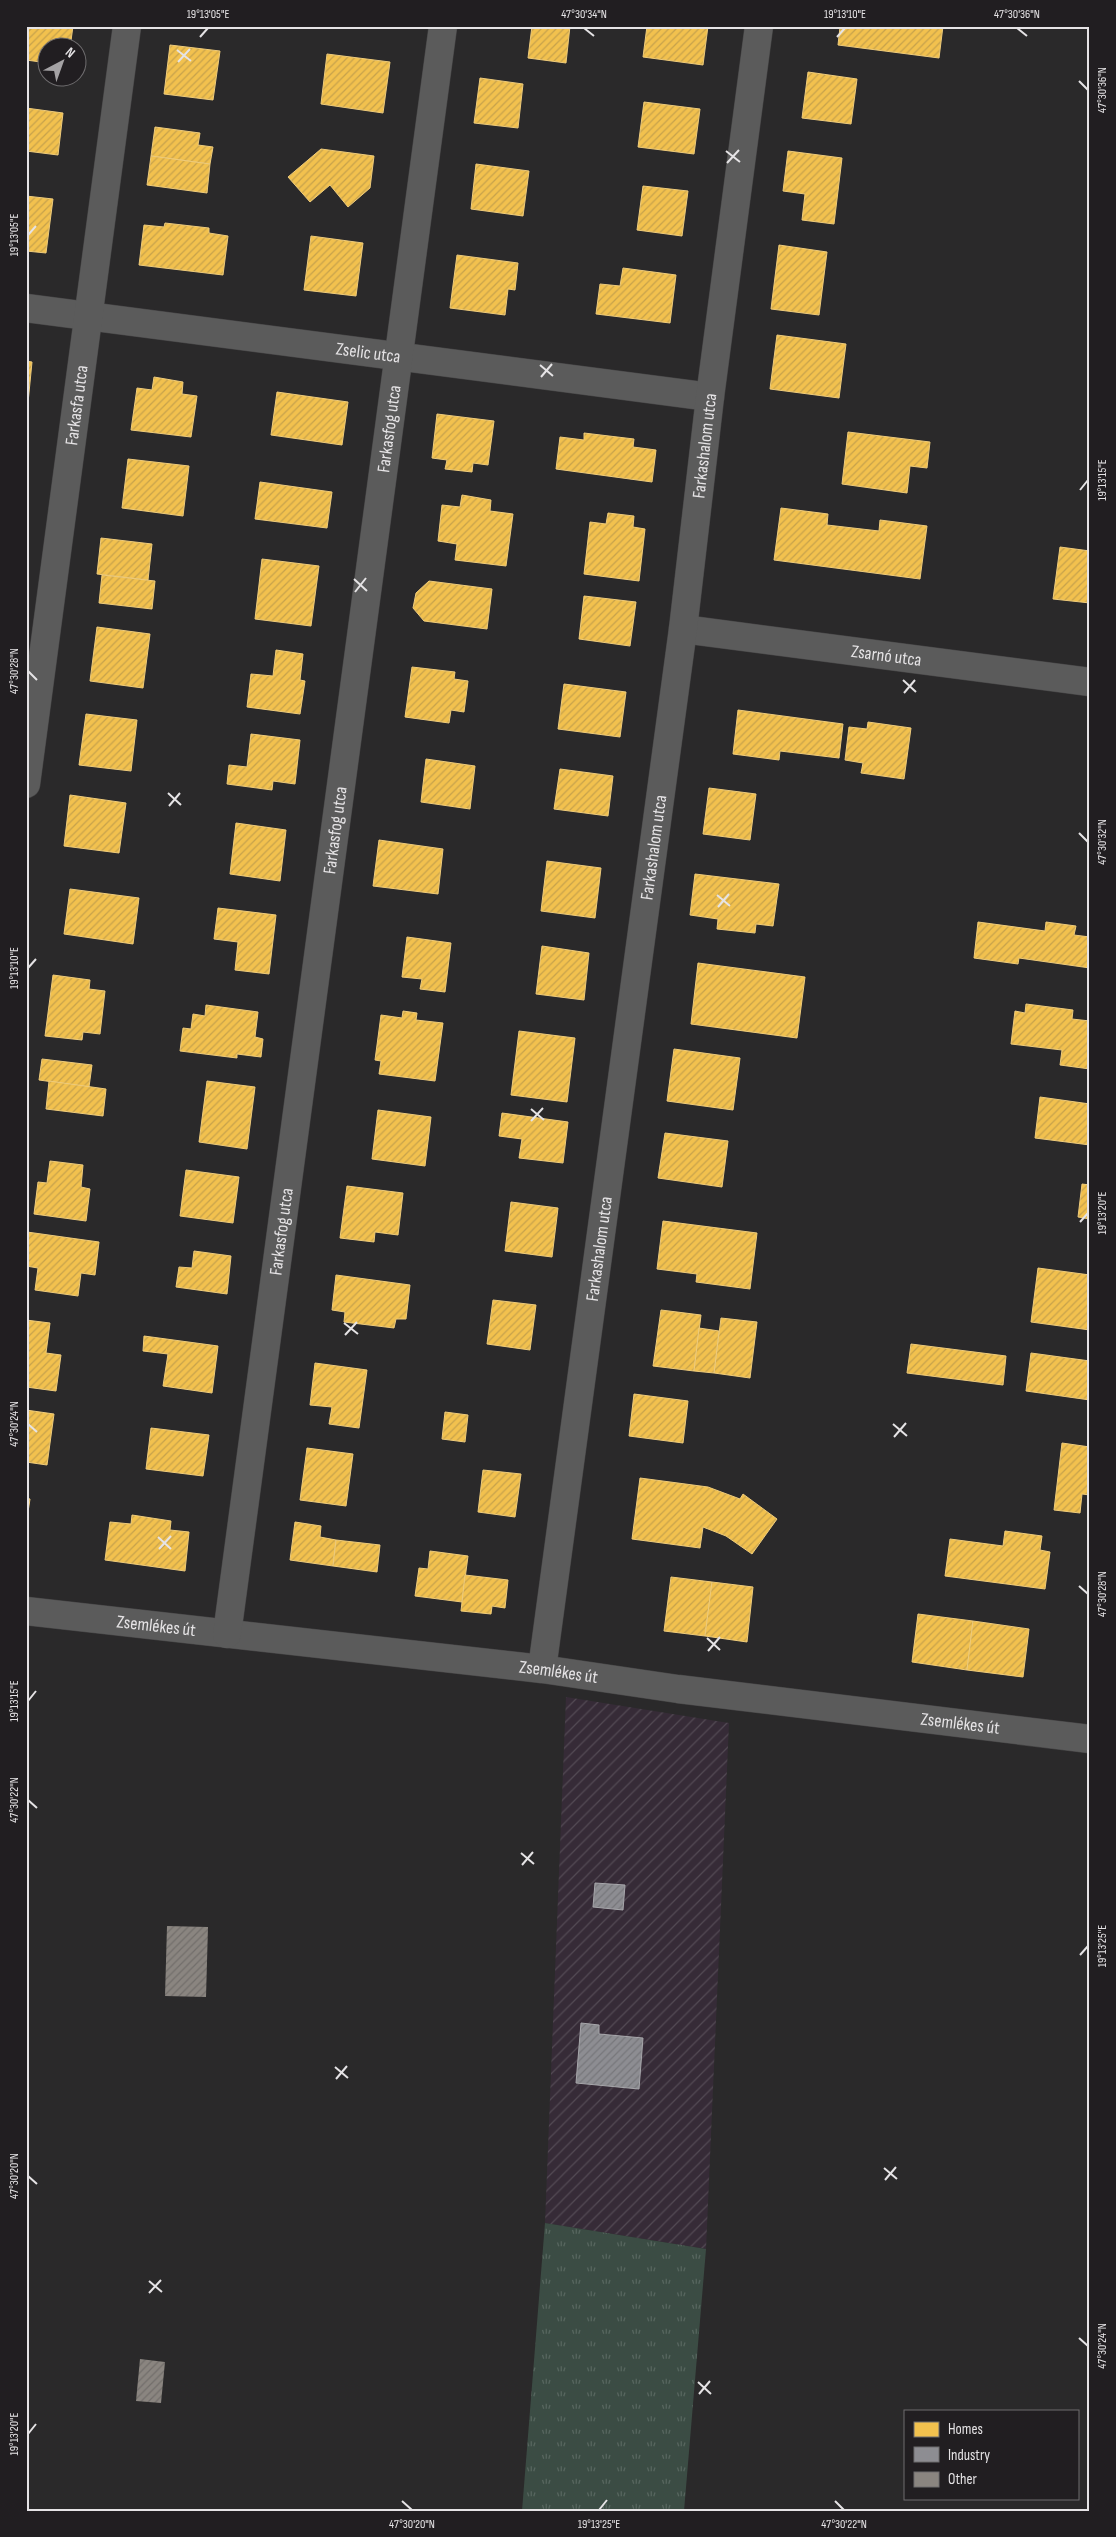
<svg xmlns="http://www.w3.org/2000/svg" width="1116" height="2537" viewBox="0 0 1116 2537" font-family="'Sofia Sans Condensed',sans-serif">
<style>
.industrial{fill:url(#industrial-furrows)}
.grass{fill:url(#grass-tufts)}
.homes{fill:url(#homes-hatch);stroke:#eecb7b}
.industry{fill:url(#industry-hatch);stroke:#a7a7ab}
.building{fill:url(#building-hatch)}
.lines{fill:none;stroke-linecap:round;stroke-linejoin:round}
.street-casing{stroke:#454445;stroke-width:29}
.street{stroke:#5b5b5b;stroke-width:28}
.ticks{fill:none;stroke:#e5e3e5;stroke-width:2}
.labels{text-anchor:middle;dominant-baseline:central;stroke-width:5;stroke-linejoin:round;paint-order:stroke}
.street-label{font-size:18px;fill:#e5e3e5;stroke:#211e21}
.neatline{fill:none;stroke:#e5e3e5;stroke-width:2}
.ticks-label{font-size:12px;text-anchor:middle;fill:#e5e3e5}
</style>
<defs>
<pattern id="industrial-furrows" width="10" height="10" patternUnits="userSpaceOnUse" patternTransform="scale(1.25)"><rect width="10" height="10" fill="#362b37"/><path d="M-1 1l2-2M0 10L10 0M9 11l2-2" fill="none" stroke="#534a54"/></pattern>
<pattern id="grass-tufts" width="24" height="20" patternUnits="userSpaceOnUse" patternTransform="scale(1.25)"><rect width="24" height="20" fill="#3b4c44"/><path d="M3 7l-1-3M5 7V3M7 7l1-3M15 17l-1-3M17 17v-4M19 17l1-3" fill="none" stroke="#57665f"/></pattern>
<pattern id="homes-hatch" width="6" height="6" patternUnits="userSpaceOnUse" patternTransform="scale(1.25)"><rect width="6" height="6" fill="#f2c14e"/><path d="M-1 1l2-2M0 6l6-6M5 7l2-2" fill="none" stroke="#c7a24c"/></pattern>
<pattern id="industry-hatch" width="6" height="6" patternUnits="userSpaceOnUse" patternTransform="scale(1.25)"><rect width="6" height="6" fill="#8d8d92"/><path d="M-1 1l2-2M0 6l6-6M5 7l2-2" fill="none" stroke="#77777b"/></pattern>
<pattern id="building-hatch" width="6" height="6" patternUnits="userSpaceOnUse" patternTransform="scale(1.25)"><rect width="6" height="6" fill="#8a8580"/><path d="M-1 1l2-2M0 6l6-6M5 7l2-2" fill="none" stroke="#726e6b"/></pattern>
</defs>
<rect width="100%" height="100%" fill="#2a292a"/>
<polygon class="industrial" points="566,1697 729,1723 706,2249 545,2223"/>
<polygon class="grass" points="545,2223 706,2249 684,2511 522,2511"/>
<g class="homes">
<polygon points="26,26 73,26 70,48 48,48 48,63 26,60"/>
<polygon points="532,26 570,26 566,63 528,58"/>
<polygon points="647,26 708,26 703,65 643,57"/>
<polygon points="835,26 943,26 939,58 838,45 840,27"/>
<polygon points="170,45 220,51 213,100 164,94"/>
<polygon points="327,54 390,62 383,113 321,104"/>
<polygon points="808,72 857,79 851,124 802,118"/>
<polygon points="480,78 523,84 518,128 474,123"/>
<polygon points="644,102 700,109 694,154 638,147"/>
<polygon points="26,108 63,113 58,155 26,151"/>
<polygon points="155,127 200,133 198,145 213,147 210,164 151,156"/>
<polygon points="321,149 374,156 370,188 348,207 330,185 310,202 288,177"/>
<polygon points="788,151 842,158 834,224 802,220 805,194 783,191"/>
<polygon points="151,156 210,164 207,193 147,185"/>
<polygon points="476,164 529,171 523,216 471,209"/>
<polygon points="643,186 688,191 682,236 637,230"/>
<polygon points="26,196 53,199 46,253 26,251"/>
<polygon points="165,223 209,228 209,233 228,236 223,275 139,265 144,225 164,227"/>
<polygon points="311,236 363,243 356,296 304,290"/>
<polygon points="779,245 827,252 819,315 771,309"/>
<polygon points="457,255 518,263 515,290 508,289 505,315 450,308"/>
<polygon points="623,268 676,275 670,323 596,314 600,284 620,286"/>
<polygon points="777,335 846,344 839,398 770,389"/>
<polygon points="26,361 32,362 27,413 26,413"/>
<polygon points="154,377 183,382 182,394 197,396 191,437 131,430 137,388 152,390"/>
<polygon points="277,392 348,402 342,445 271,435"/>
<polygon points="437,414 494,421 488,465 473,463 472,472 445,469 447,460 432,458"/>
<polygon points="848,432 930,442 927,468 910,466 907,493 842,484"/>
<polygon points="584,433 634,439 633,447 656,450 652,482 556,469 560,437 584,440"/>
<polygon points="128,459 189,466 183,516 122,508"/>
<polygon points="260,482 332,492 327,528 255,519"/>
<polygon points="462,495 491,500 490,511 513,514 506,566 455,560 457,544 438,541 442,505 460,507"/>
<polygon points="781,508 828,514 827,525 879,531 880,520 927,526 920,579 774,560"/>
<polygon points="608,513 634,516 633,527 645,529 639,581 584,574 590,522 606,524"/>
<polygon points="101,538 152,544 148,580 97,574"/>
<polygon points="1060,547 1090,551 1090,603 1053,599"/>
<polygon points="262,559 319,566 311,626 255,619"/>
<polygon points="102,575 155,581 152,609 99,603"/>
<polygon points="429,581 492,589 487,629 424,621 413,608 416,593"/>
<polygon points="584,596 636,602 630,646 579,639"/>
<polygon points="97,627 150,634 143,688 90,681"/>
<polygon points="276,650 303,654 300,680 305,681 300,714 247,707 251,674 273,676"/>
<polygon points="412,667 455,672 454,679 468,681 464,712 451,710 449,723 405,717"/>
<polygon points="564,684 626,692 620,737 558,729"/>
<polygon points="738,710 843,724 839,758 780,751 779,760 733,754"/>
<polygon points="86,714 137,720 131,771 79,765"/>
<polygon points="868,722 911,728 904,779 861,773 863,763 845,760 849,727 867,729"/>
<polygon points="251,734 300,740 295,784 273,781 272,790 227,784 229,765 247,767"/>
<polygon points="426,759 475,766 470,809 421,802"/>
<polygon points="560,769 613,776 608,816 554,809"/>
<polygon points="709,788 756,794 750,840 703,834"/>
<polygon points="70,795 126,803 119,853 64,846"/>
<polygon points="236,823 286,830 280,881 230,874"/>
<polygon points="379,840 443,849 438,894 373,886"/>
<polygon points="547,861 601,868 595,918 541,911"/>
<polygon points="695,874 779,884 773,926 756,924 755,933 717,929 718,919 690,915"/>
<polygon points="70,889 139,898 133,944 64,934"/>
<polygon points="218,908 276,915 269,974 235,970 238,942 214,939"/>
<polygon points="978,922 1045,931 1046,922 1076,926 1074,935 1090,937 1090,968 1019,958 1018,964 974,958"/>
<polygon points="407,937 451,943 445,992 420,989 422,979 402,977"/>
<polygon points="542,946 589,953 584,1000 536,994"/>
<polygon points="698,963 805,977 797,1038 691,1024"/>
<polygon points="53,975 90,980 89,989 105,991 100,1034 83,1032 82,1040 45,1036"/>
<polygon points="1026,1004 1073,1010 1072,1019 1090,1021 1090,1069 1060,1065 1062,1050 1011,1044 1015,1011 1025,1013"/>
<polygon points="206,1005 258,1012 255,1037 263,1039 261,1057 237,1054 237,1058 180,1051 183,1028 191,1029 193,1014 205,1016"/>
<polygon points="403,1011 417,1013 416,1020 443,1023 435,1081 379,1074 381,1061 375,1060 381,1015 402,1018"/>
<polygon points="519,1031 575,1038 567,1102 511,1095"/>
<polygon points="674,1049 740,1058 733,1110 667,1101"/>
<polygon points="42,1059 92,1065 89,1087 39,1080"/>
<polygon points="49,1081 106,1089 103,1116 46,1109"/>
<polygon points="207,1081 255,1087 247,1149 199,1142"/>
<polygon points="1040,1097 1090,1104 1090,1145 1035,1138"/>
<polygon points="378,1110 431,1117 425,1166 372,1159"/>
<polygon points="502,1113 568,1122 563,1163 519,1158 522,1139 499,1136"/>
<polygon points="665,1133 728,1141 722,1187 658,1178"/>
<polygon points="50,1161 83,1165 81,1187 90,1189 86,1221 34,1214 38,1182 47,1183"/>
<polygon points="186,1170 239,1177 233,1223 180,1216"/>
<polygon points="1082,1184 1090,1185 1090,1219 1078,1217"/>
<polygon points="347,1186 403,1193 398,1235 375,1232 374,1242 340,1238"/>
<polygon points="511,1202 558,1208 552,1257 505,1251"/>
<polygon points="663,1221 757,1233 750,1289 696,1282 697,1274 657,1269"/>
<polygon points="27,1232 99,1242 95,1275 81,1273 78,1296 35,1290 38,1268 26,1266"/>
<polygon points="194,1251 231,1256 227,1294 176,1287 179,1267 192,1268"/>
<polygon points="1038,1268 1090,1275 1090,1330 1031,1322"/>
<polygon points="336,1275 410,1285 406,1319 396,1319 394,1328 344,1322 345,1312 332,1310"/>
<polygon points="493,1300 536,1305 530,1350 487,1344"/>
<polygon points="661,1310 701,1315 694,1371 653,1366"/>
<polygon points="721,1318 757,1322 750,1378 714,1373"/>
<polygon points="26,1320 50,1323 46,1353 61,1355 56,1391 26,1387"/>
<polygon points="699,1328 719,1331 714,1373 694,1371"/>
<polygon points="144,1336 218,1346 212,1393 163,1386 168,1354 143,1351"/>
<polygon points="911,1344 1006,1356 1003,1385 907,1373"/>
<polygon points="1031,1353 1090,1361 1090,1400 1026,1391"/>
<polygon points="315,1363 367,1370 359,1428 329,1424 332,1407 310,1405"/>
<polygon points="634,1394 688,1401 683,1443 629,1436"/>
<polygon points="26,1410 54,1414 47,1465 26,1462"/>
<polygon points="445,1412 468,1415 465,1442 442,1439"/>
<polygon points="151,1428 209,1435 203,1476 146,1469"/>
<polygon points="1062,1443 1090,1447 1090,1495 1082,1494 1080,1513 1054,1510"/>
<polygon points="307,1448 353,1454 346,1506 300,1500"/>
<polygon points="483,1470 521,1474 515,1517 478,1512"/>
<polygon points="640,1478 708,1487 740,1499 743,1494 777,1519 752,1554 726,1536 703,1527 700,1548 632,1539"/>
<polygon points="26,1498 30,1499 26,1525"/>
<polygon points="132,1515 171,1521 170,1530 189,1532 185,1571 105,1560 110,1522 131,1524"/>
<polygon points="295,1522 321,1526 320,1537 336,1540 333,1566 290,1560"/>
<polygon points="1005,1531 1042,1536 1040,1550 1050,1552 1045,1589 945,1576 950,1539 1003,1546"/>
<polygon points="336,1540 380,1545 377,1572 333,1566"/>
<polygon points="430,1551 468,1556 462,1602 415,1596 419,1568 428,1569"/>
<polygon points="465,1575 508,1580 505,1608 492,1606 491,1614 461,1611"/>
<polygon points="671,1577 712,1582 705,1636 664,1631"/>
<polygon points="712,1582 753,1587 747,1642 705,1636"/>
<polygon points="918,1614 973,1621 967,1670 912,1662"/>
<polygon points="973,1621 1029,1629 1023,1677 967,1670"/>
</g>
<g class="industry">
<polygon points="595,1883 625,1885 623,1910 593,1907"/>
<polygon points="581,2023 599,2025 599,2034 643,2038 639,2089 576,2083"/>
</g>
<g class="building">
<polygon points="167,1926 208,1927 206,1997 165,1996"/>
<polygon points="140,2359 165,2362 161,2403 136,2401"/>
</g>
<g class="lines">
<defs>
<g id="street">
<path id="s1" d="M26,308L710,397"/>
<path id="s2" d="M683,629L1090,682"/>
<path id="s3" d="M26,784L127,26"/>
<path id="s4" d="M26,1611L542,1669L678,1689L1090,1739"/>
<path id="s5" d="M227,1634L443,26"/>
<path id="s6" d="M542,1669L683,629L710,397L759,26"/>
</g>
</defs>
<use href="#street" class="street-casing"/>
<use href="#street" class="street"/>
</g>
<path class="ticks" d="M584,28L594,36M1017,28L1027,36M200,37L208,28M837,37L845,28M177,50L191,61M178,62L190,49M1079,81L1088,90M726,151L740,162M727,163L739,150M28,235L36,226M540,365L553,376M541,377L552,364M1080,490L1088,480M354,579L367,591M355,592L366,578M28,671L37,680M903,680L916,692M904,693L915,680M168,793L181,805M169,806L180,793M1079,833L1088,842M717,895L730,906M718,907L729,894M28,968L36,959M531,1109L544,1120M531,1121L543,1108M1080,1222L1088,1213M344,1323L358,1334M345,1335L357,1322M28,1424L37,1432M893,1424L907,1436M894,1437L906,1423M158,1537L171,1549M159,1549L171,1536M1079,1586L1088,1594M707,1638L720,1650M708,1651L720,1637M28,1701L36,1691M28,1800L37,1808M521,1853L534,1864M522,1865L533,1852M1080,1955L1088,1946M335,2067L348,2078M336,2079L347,2066M884,2168L897,2179M28,2176L37,2184M885,2180L896,2167M149,2281L162,2292M149,2293L161,2280M1079,2338L1088,2346M698,2382L711,2394M699,2394L710,2381M28,2434L36,2424M402,2501L412,2510M835,2501L844,2510M599,2510L607,2500"/>
<g class="labels">
<g class="street-label">
<text stroke="none"><textPath href="#s1" startOffset="345">Zselic utca</textPath></text>
<text stroke="none"><textPath href="#s3" startOffset="382">Farkasfa utca</textPath></text>
<text stroke="none"><textPath href="#s5" startOffset="1216">Farkasfog utca</textPath></text>
<text stroke="none"><textPath href="#s6" startOffset="1234">Farkashalom utca</textPath></text>
<text stroke="none"><textPath href="#s2" startOffset="205">Zsarnó utca</textPath></text>
<text stroke="none"><textPath href="#s5" startOffset="811">Farkasfog utca</textPath></text>
<text stroke="none"><textPath href="#s6" startOffset="829">Farkashalom utca</textPath></text>
<text stroke="none"><textPath href="#s5" startOffset="406">Farkasfog utca</textPath></text>
<text stroke="none"><textPath href="#s6" startOffset="424">Farkashalom utca</textPath></text>
<text stroke="none"><textPath href="#s4" startOffset="131">Zsemlékes út</textPath></text>
<text stroke="none"><textPath href="#s4" startOffset="536">Zsemlékes út</textPath></text>
<text stroke="none"><textPath href="#s4" startOffset="941">Zsemlékes út</textPath></text>
</g>
</g>
<rect width="1116" height="2537" fill="none" stroke="#211e21" stroke-width="55"/>
<rect x="904" y="2410" width="175" height="90" fill="#211e21" stroke="#6f6d6f"/>
<rect x="914" y="2422" width="25" height="15" fill="#f2c14e" stroke="#6f6d6f"/>
<text x="948" y="2434" font-size="15" fill="#e5e3e5">Homes</text>
<rect x="914" y="2447" width="25" height="15" fill="#8d8d92" stroke="#6f6d6f"/>
<text x="948" y="2460" font-size="15" fill="#e5e3e5">Industry</text>
<rect x="914" y="2472" width="25" height="15" fill="#8a8580" stroke="#6f6d6f"/>
<text x="948" y="2484" font-size="15" fill="#e5e3e5">Other</text>
<g transform="translate(62 62) rotate(41)"><circle r="24" fill="#211e21" stroke="#6f6d6f"/>
<path d="M0-4L9 19L0 12L-9 19Z" fill="#a4a2a4"/>
<text y="-8" font-size="14" font-weight="bold" text-anchor="middle" fill="#e5e3e5">N</text>
</g>
<rect x="28" y="28" width="1060" height="2482" class="neatline"/>
<g class="ticks-label">
<text x="208" y="18">19°13'05"E</text>
<text x="584" y="18">47°30'34"N</text>
<text x="845" y="18">19°13'10"E</text>
<text x="1017" y="18">47°30'36"N</text>
<text transform="translate(1102 90) rotate(-90)" y="4">47°30'36"N</text>
<text transform="translate(14 235) rotate(-90)" y="4">19°13'05"E</text>
<text transform="translate(1102 480) rotate(-90)" y="4">19°13'15"E</text>
<text transform="translate(14 671) rotate(-90)" y="4">47°30'28"N</text>
<text transform="translate(1102 842) rotate(-90)" y="4">47°30'32"N</text>
<text transform="translate(14 968) rotate(-90)" y="4">19°13'10"E</text>
<text transform="translate(1102 1213) rotate(-90)" y="4">19°13'20"E</text>
<text transform="translate(14 1424) rotate(-90)" y="4">47°30'24"N</text>
<text transform="translate(1102 1594) rotate(-90)" y="4">47°30'28"N</text>
<text transform="translate(14 1701) rotate(-90)" y="4">19°13'15"E</text>
<text transform="translate(14 1800) rotate(-90)" y="4">47°30'22"N</text>
<text transform="translate(1102 1946) rotate(-90)" y="4">19°13'25"E</text>
<text transform="translate(14 2176) rotate(-90)" y="4">47°30'20"N</text>
<text transform="translate(1102 2346) rotate(-90)" y="4">47°30'24"N</text>
<text transform="translate(14 2434) rotate(-90)" y="4">19°13'20"E</text>
<text x="412" y="2528">47°30'20"N</text>
<text x="599" y="2528">19°13'25"E</text>
<text x="844" y="2528">47°30'22"N</text>
</g>
</svg>
